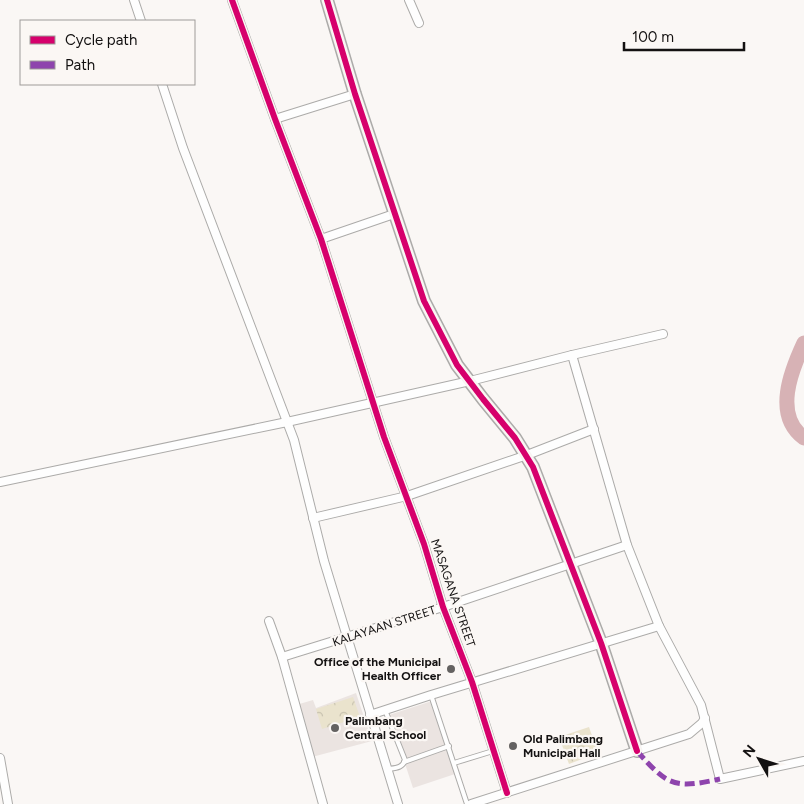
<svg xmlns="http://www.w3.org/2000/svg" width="804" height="804" viewBox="0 0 804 804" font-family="Figtree,sans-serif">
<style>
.built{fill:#ebe4e1}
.park{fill:url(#park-crowns)}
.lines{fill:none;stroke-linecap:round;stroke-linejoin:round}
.river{stroke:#d7b2b5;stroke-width:15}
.lane-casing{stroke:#acaba9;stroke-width:6}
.street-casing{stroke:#acaba9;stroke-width:10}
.secondary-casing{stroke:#acaba9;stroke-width:14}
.lane{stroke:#fefefe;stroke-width:4}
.street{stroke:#fefefe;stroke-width:8}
.secondary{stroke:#f6f3f2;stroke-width:11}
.quiet{stroke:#8e44ad;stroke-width:5;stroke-dasharray:10 5;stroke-linecap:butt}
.cycleway-casing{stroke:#fbf7f4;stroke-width:9}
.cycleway{stroke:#d6006c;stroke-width:6}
.poi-dot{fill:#646261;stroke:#fbf7f4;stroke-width:2}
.labels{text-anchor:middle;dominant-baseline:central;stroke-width:4.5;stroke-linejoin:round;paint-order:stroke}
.street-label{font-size:12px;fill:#131111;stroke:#fbf7f4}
.poi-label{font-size:12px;font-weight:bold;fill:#131111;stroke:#fbf7f4;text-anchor:start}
</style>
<defs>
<pattern id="park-crowns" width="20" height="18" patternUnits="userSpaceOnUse" patternTransform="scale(1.25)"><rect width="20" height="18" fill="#eae3cd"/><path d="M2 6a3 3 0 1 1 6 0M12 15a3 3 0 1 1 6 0" fill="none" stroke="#c8c2af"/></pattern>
</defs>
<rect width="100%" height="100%" fill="#faf7f5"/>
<g class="built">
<polygon points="356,693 372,741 312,757 296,705 313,700 316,708"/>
<polygon points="432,701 455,774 413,788 389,715"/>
</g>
<g class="park">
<polygon points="353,697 360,717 322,729 316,709"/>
<polygon points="589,727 598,753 569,764 559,737"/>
</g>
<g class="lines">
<path class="river" d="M804,343C791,371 773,415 804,438"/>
<defs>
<g id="lane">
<polyline points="431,695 467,804"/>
<path d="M385,710L405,760C403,768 395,768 388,769"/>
<polyline points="404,762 449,746"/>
<polyline points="454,763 493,751"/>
</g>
<g id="street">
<polyline points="134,0 141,21"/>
<polyline points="232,0 275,119 321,239 384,437 424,544 443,607 472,682 507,793"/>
<polyline points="409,0 419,23"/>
<polyline points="162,84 183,148 294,440 324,561 398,804"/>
<polyline points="275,119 355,94"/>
<polyline points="321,239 394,214"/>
<polyline points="572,355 627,545 659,626 701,705 720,779 804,761"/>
<polyline points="0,482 287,422 470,381 572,355 663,334"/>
<polyline points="313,518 407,496 527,455 594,429"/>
<polyline points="269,621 282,657 323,804"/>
<polyline points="282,657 443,607 627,545"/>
<polyline points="370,715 431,695 659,626"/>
<polyline points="0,758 8,804"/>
<polyline points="471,804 689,734 702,723 705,718"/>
</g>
<polyline id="secondary" points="327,0 355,94 424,301 457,365 483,399 515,438 533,467 601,643 637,751"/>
</defs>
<use href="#lane" class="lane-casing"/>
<use href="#street" class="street-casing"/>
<use href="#secondary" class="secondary-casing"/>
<use href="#lane" class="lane"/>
<use href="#street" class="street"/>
<use href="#secondary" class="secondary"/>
<path class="quiet" d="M637,751C668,786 674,789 720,779"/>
<defs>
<g id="cycleway">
<polyline points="232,0 275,119 321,239 384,437 424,544 443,607 472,682 507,793"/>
<polyline points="327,0 355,94 424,301 457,365 483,399 515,438 533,467 601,643 637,751"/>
</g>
</defs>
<use href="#cycleway" class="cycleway-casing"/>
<use href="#cycleway" class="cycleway"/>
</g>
<g class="poi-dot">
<circle cx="451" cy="669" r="5"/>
<circle cx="335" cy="728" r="5"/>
<circle cx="513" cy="746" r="5"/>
</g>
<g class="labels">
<g class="street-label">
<text transform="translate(453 593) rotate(71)">MASAGANA STREET</text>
<text transform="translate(384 626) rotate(-18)">KALAYAAN STREET</text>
</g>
<g class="poi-label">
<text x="441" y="662" text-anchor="end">Office of the Municipal<tspan x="441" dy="14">Health Officer</tspan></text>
<text x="345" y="721">Palimbang<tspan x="345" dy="14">Central School</tspan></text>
<text x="523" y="739">Old Palimbang<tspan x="523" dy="14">Municipal Hall</tspan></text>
</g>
</g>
<rect x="20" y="20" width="175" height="65" fill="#fbf7f4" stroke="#9e9b99"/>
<rect x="30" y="36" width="25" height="8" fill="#d6006c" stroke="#9e9b99"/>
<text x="65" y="45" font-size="15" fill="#131111">Cycle path</text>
<rect x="30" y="61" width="25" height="8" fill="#8e44ad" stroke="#9e9b99"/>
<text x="65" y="70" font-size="15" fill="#131111">Path</text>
<g transform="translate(759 759) rotate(309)" stroke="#fbf7f4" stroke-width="4" paint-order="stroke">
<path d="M0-4L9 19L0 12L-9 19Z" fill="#131111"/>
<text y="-8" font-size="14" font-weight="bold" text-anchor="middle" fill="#131111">N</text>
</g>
<path d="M624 42v8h120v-8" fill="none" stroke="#131111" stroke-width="2.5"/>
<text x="632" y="42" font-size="15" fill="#131111" stroke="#fbf7f4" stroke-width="4" paint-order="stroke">100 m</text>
</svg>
